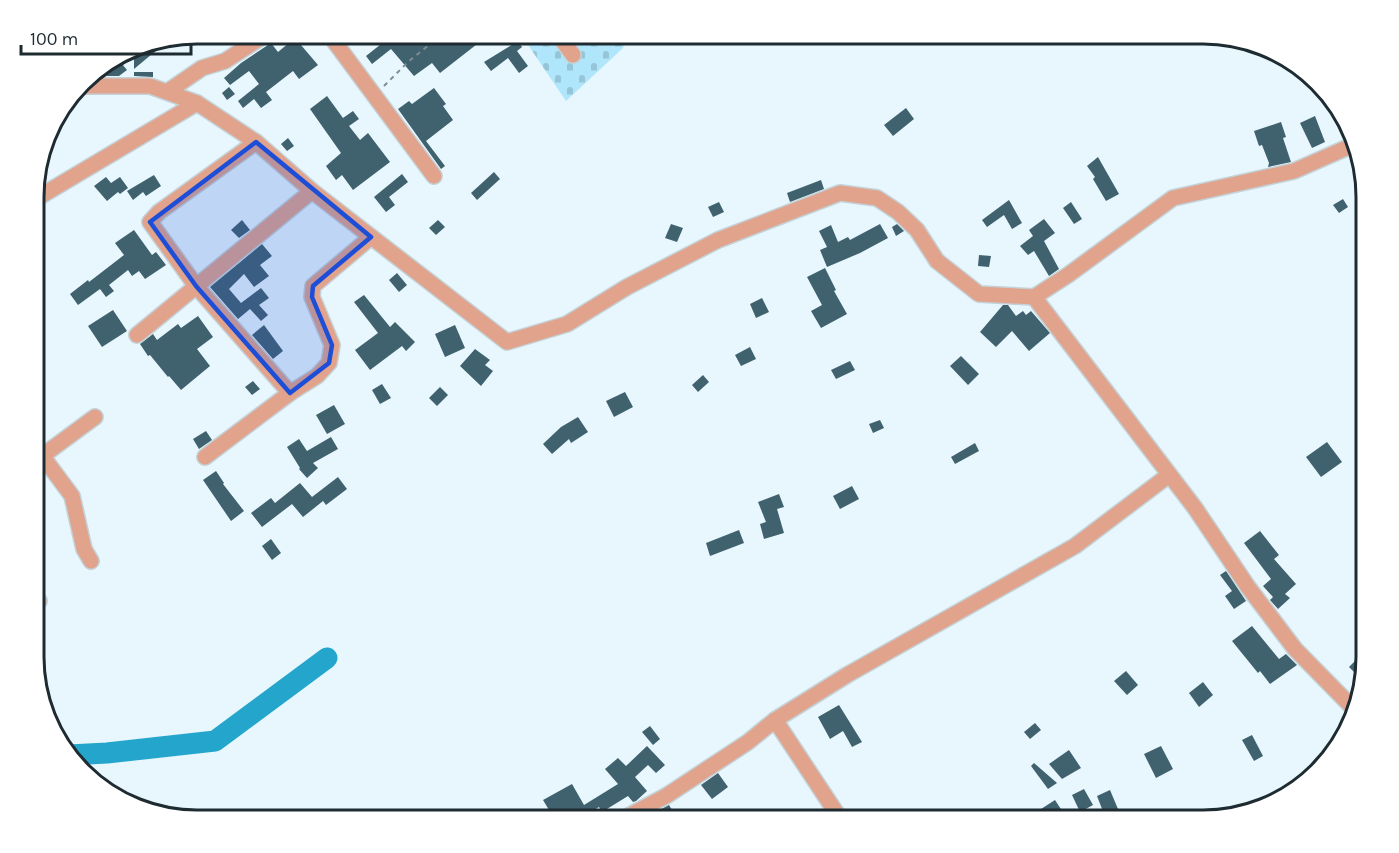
<svg xmlns="http://www.w3.org/2000/svg" width="1399" height="853" viewBox="0 0 1399 853" font-family="Karla,sans-serif">
<style>
.cemetery{fill:url(#cemetery-stones)}
.lines{fill:none;stroke-linecap:round;stroke-linejoin:round}
.river{stroke:#23a5cc;stroke-width:21}
.building{fill:#40616e}
.minor-casing{stroke:#c4d2d8;stroke-width:18}
.path{stroke:#7f8d93;stroke-width:2;stroke-dasharray:4.5 4.5;stroke-linecap:butt}
.minor{stroke:#e1a38c;stroke-width:15}
.marked{fill:#1d4ed8;fill-opacity:0.2;stroke:#1d4ed8;stroke-width:4.5;stroke-linejoin:round}
.rim{fill:none;stroke:#1e2c32;stroke-width:3}
</style>
<defs>
<pattern id="cemetery-stones" width="16" height="16" patternUnits="userSpaceOnUse" patternTransform="scale(1.5)"><rect width="16" height="16" fill="#b0e6fb"/><path d="M2 7V4a2 2 0 0 1 4 0v3zM10 15v-3a2 2 0 0 1 4 0v3z" fill="#97c5d8"/></pattern>
</defs>
<rect width="100%" height="100%" fill="#e8f7fd"/>
<polygon class="cemetery" points="520,33 627,33 623,48 566,101"/>
<g class="lines">
<polyline class="river" points="69,755 107,753 215,741 327,658"/>
</g>
<g class="building">
<polygon points="395,33 498,33 483,43 481,41 440,73 432,63 414,76 391,49 372,64 366,56"/>
<polygon points="173,38 152,54 134,69 134,58 147,47 144,43"/>
<polygon points="295,38 318,65 299,79 293,71 266,92 272,100 261,108 254,99 243,108 238,101 259,84 249,71 230,85 224,78 241,63 271,43 278,52"/>
<polygon points="518,41 522,47 517,51 528,66 519,73 508,58 491,71 484,62"/>
<polygon points="122,64 127,70 119,76 106,76"/>
<polygon points="134,72 153,72 153,77 134,76"/>
<polygon points="229,87 235,94 227,100 222,93"/>
<polygon points="434,88 446,104 443,106 453,120 426,141 445,166 441,169 398,109 409,101 412,104"/>
<polygon points="327,96 343,118 353,111 359,119 349,126 360,140 368,133 390,162 353,190 342,175 336,180 326,166 341,153 310,109"/>
<polygon points="906,108 914,119 893,136 884,125"/>
<polygon points="1315,116 1325,142 1312,148 1300,123"/>
<polygon points="1281,122 1286,137 1283,138 1291,162 1268,167 1269,163 1262,145 1259,146 1254,131"/>
<polygon points="288,138 294,146 287,151 281,144"/>
<polygon points="1098,157 1119,194 1106,201 1093,179 1095,177 1087,166"/>
<polygon points="494,172 500,179 477,200 471,193"/>
<polygon points="402,174 408,182 389,197 395,205 386,212 374,197"/>
<polygon points="154,175 161,186 146,196 143,192 133,200 127,191"/>
<polygon points="106,177 111,183 120,177 128,188 120,194 118,192 107,201 94,186"/>
<polygon points="821,180 824,189 790,202 787,193"/>
<polygon points="1343,199 1348,207 1339,213 1333,205"/>
<polygon points="1009,200 1022,223 1012,229 1004,215 987,227 982,220"/>
<polygon points="719,202 724,212 713,217 708,207"/>
<polygon points="1071,202 1082,219 1074,224 1063,208"/>
<polygon points="1044,219 1055,233 1044,241 1059,269 1049,276 1034,251 1028,255 1020,246 1033,236 1029,230"/>
<polygon points="242,220 250,230 239,238 231,230"/>
<polygon points="438,220 445,227 436,235 429,228"/>
<polygon points="671,224 683,228 677,242 665,238"/>
<polygon points="880,224 888,238 860,253 827,267 820,250 827,247 819,231 831,225 838,242 848,237 850,240"/>
<polygon points="897,224 904,231 896,236 892,227"/>
<polygon points="134,230 152,255 156,252 166,265 145,279 139,271 132,276 128,270 109,285 114,291 106,297 100,289 78,305 70,294 88,280 89,282 124,255 115,243"/>
<polygon points="262,244 272,256 260,265 269,276 254,287 244,274 229,289 241,303 261,288 269,298 259,305 268,315 261,321 250,309 238,319 210,287"/>
<polygon points="979,255 991,256 989,267 978,266"/>
<polygon points="825,268 836,290 834,291 847,314 821,328 811,311 822,305 807,277"/>
<polygon points="397,273 407,285 399,292 389,280"/>
<polygon points="364,295 390,327 395,322 415,342 406,351 402,346 370,370 355,350 378,333 354,302"/>
<polygon points="762,298 769,312 756,318 750,304"/>
<polygon points="1003,305 1008,305 1016,316 1023,311 1026,315 1031,311 1050,333 1029,351 1012,331 996,347 980,332"/>
<polygon points="113,310 127,331 102,347 88,326"/>
<polygon points="198,316 213,337 197,349 210,366 181,390 169,376 168,377 150,355 148,356 140,344 153,334 157,340 178,324 181,328"/>
<polygon points="264,325 283,351 273,359 252,335"/>
<polygon points="455,325 465,348 445,357 435,334"/>
<polygon points="750,347 756,359 741,366 735,355"/>
<polygon points="475,349 490,360 485,365 493,371 481,386 460,366"/>
<polygon points="961,356 979,374 968,385 950,366"/>
<polygon points="850,361 855,370 836,379 831,370"/>
<polygon points="703,375 709,382 698,392 692,385"/>
<polygon points="253,381 260,389 252,395 245,387"/>
<polygon points="382,384 391,398 380,404 372,390"/>
<polygon points="440,387 448,395 437,406 429,398"/>
<polygon points="625,392 633,407 614,417 606,401"/>
<polygon points="334,405 345,424 327,434 316,415"/>
<polygon points="578,417 588,432 571,443 569,439 552,454 543,444 561,427"/>
<polygon points="880,420 884,428 873,433 869,424"/>
<polygon points="206,431 212,440 199,449 193,439"/>
<polygon points="331,437 338,449 313,463 318,468 307,478 299,469 300,468 287,447 299,439 307,451"/>
<polygon points="1327,442 1342,462 1321,477 1306,457"/>
<polygon points="975,443 979,451 955,464 951,457"/>
<polygon points="216,471 224,483 223,484 244,511 231,521 203,480"/>
<polygon points="338,477 347,489 326,505 323,501 303,517 292,504 262,527 251,513 271,498 275,503 300,483 312,497"/>
<polygon points="852,486 859,499 840,509 833,496"/>
<polygon points="779,494 784,507 777,509 784,533 764,539 760,524 766,522 758,502"/>
<polygon points="739,530 744,543 710,556 706,543"/>
<polygon points="1260,531 1279,555 1274,559 1296,584 1285,594 1290,598 1278,609 1270,600 1273,597 1263,586 1271,579 1244,543"/>
<polygon points="271,539 281,553 272,560 262,546"/>
<polygon points="1226,571 1246,601 1234,609 1225,596 1232,591 1220,575"/>
<polygon points="1252,626 1279,659 1286,654 1297,665 1270,684 1260,671 1258,673 1232,641"/>
<polygon points="1366,650 1366,667 1362,680 1349,667"/>
<polygon points="1126,671 1138,685 1127,695 1114,681"/>
<polygon points="1203,682 1213,695 1199,707 1189,693"/>
<polygon points="839,705 862,742 852,747 843,731 830,739 818,717"/>
<polygon points="1035,723 1041,730 1030,739 1024,732"/>
<polygon points="650,726 660,739 653,745 642,732"/>
<polygon points="1252,735 1263,756 1254,761 1242,740"/>
<polygon points="647,746 665,765 656,773 648,765 635,777 647,791 636,801 633,802 628,796 602,812 599,807 576,820 555,820 543,800 572,784 584,805 618,784 605,769 618,758 626,766"/>
<polygon points="1161,746 1173,769 1156,778 1144,754"/>
<polygon points="1069,750 1081,768 1062,779 1049,764"/>
<polygon points="1034,763 1057,783 1048,789 1031,766"/>
<polygon points="718,773 728,787 712,799 701,785"/>
<polygon points="1084,789 1093,805 1080,812 1072,795"/>
<polygon points="1110,790 1118,809 1104,814 1097,796"/>
<polygon points="1055,800 1068,820 1024,820"/>
<polygon points="669,805 678,820 643,820 652,814"/>
</g>
<g class="lines">
<defs>
<g id="minor">
<polyline points="328,33 434,176"/>
<polyline points="557,33 573,55"/>
<polyline points="80,86 150,86 197,103 256,142 312,191 507,342 567,324 627,287 718,240 840,193 877,198 898,212 917,230 937,261 979,294 1034,297 1068,275 1173,198 1294,171 1353,145"/>
<polyline points="167,92 202,68 225,61 268,33"/>
<polyline points="256,142 159,212 150,222 196,286 290,393"/>
<polyline points="34,200 197,103"/>
<polyline points="1034,297 1195,508 1248,587 1295,649 1353,708"/>
<polyline points="137,335 312,191"/>
<polyline points="43,457 72,496 84,549 91,561"/>
<polyline points="205,457 290,393 317,376 329,363 332,345 312,297 313,286 371,237"/>
<polyline points="34,462 95,417"/>
<polyline points="34,597 39,601"/>
<polyline points="775,720 841,820"/>
<polyline points="621,820 666,796 748,742 775,720 847,675 1075,546 1169,475"/>
</g>
</defs>
<use href="#minor" class="minor-casing"/>
<polyline class="path" points="384,86 409,61 444,33"/>
<use href="#minor" class="minor"/>
</g>
<path class="marked" d="M256,142L371,237L313,286L312,297L332,345L329,363L290,393L196,286L150,222Z"/>
<path d="M0 0H1399V853H0ZM197 44H1203A153 153 0 0 1 1356 197V657A153 153 0 0 1 1203 810H197A153 153 0 0 1 44 657V197A153 153 0 0 1 197 44Z" fill="#fff" fill-rule="evenodd"/>
<path class="rim" d="M197 44H1203A153 153 0 0 1 1356 197V657A153 153 0 0 1 1203 810H197A153 153 0 0 1 44 657V197A153 153 0 0 1 197 44Z"/>
<path d="M21 45v9h170v-9" fill="none" stroke="#1e2c32" stroke-width="3"/>
<text x="30" y="45" font-size="18" fill="#1e2c32" stroke="#ffffff" stroke-width="4.5" paint-order="stroke">100 m</text>
</svg>
